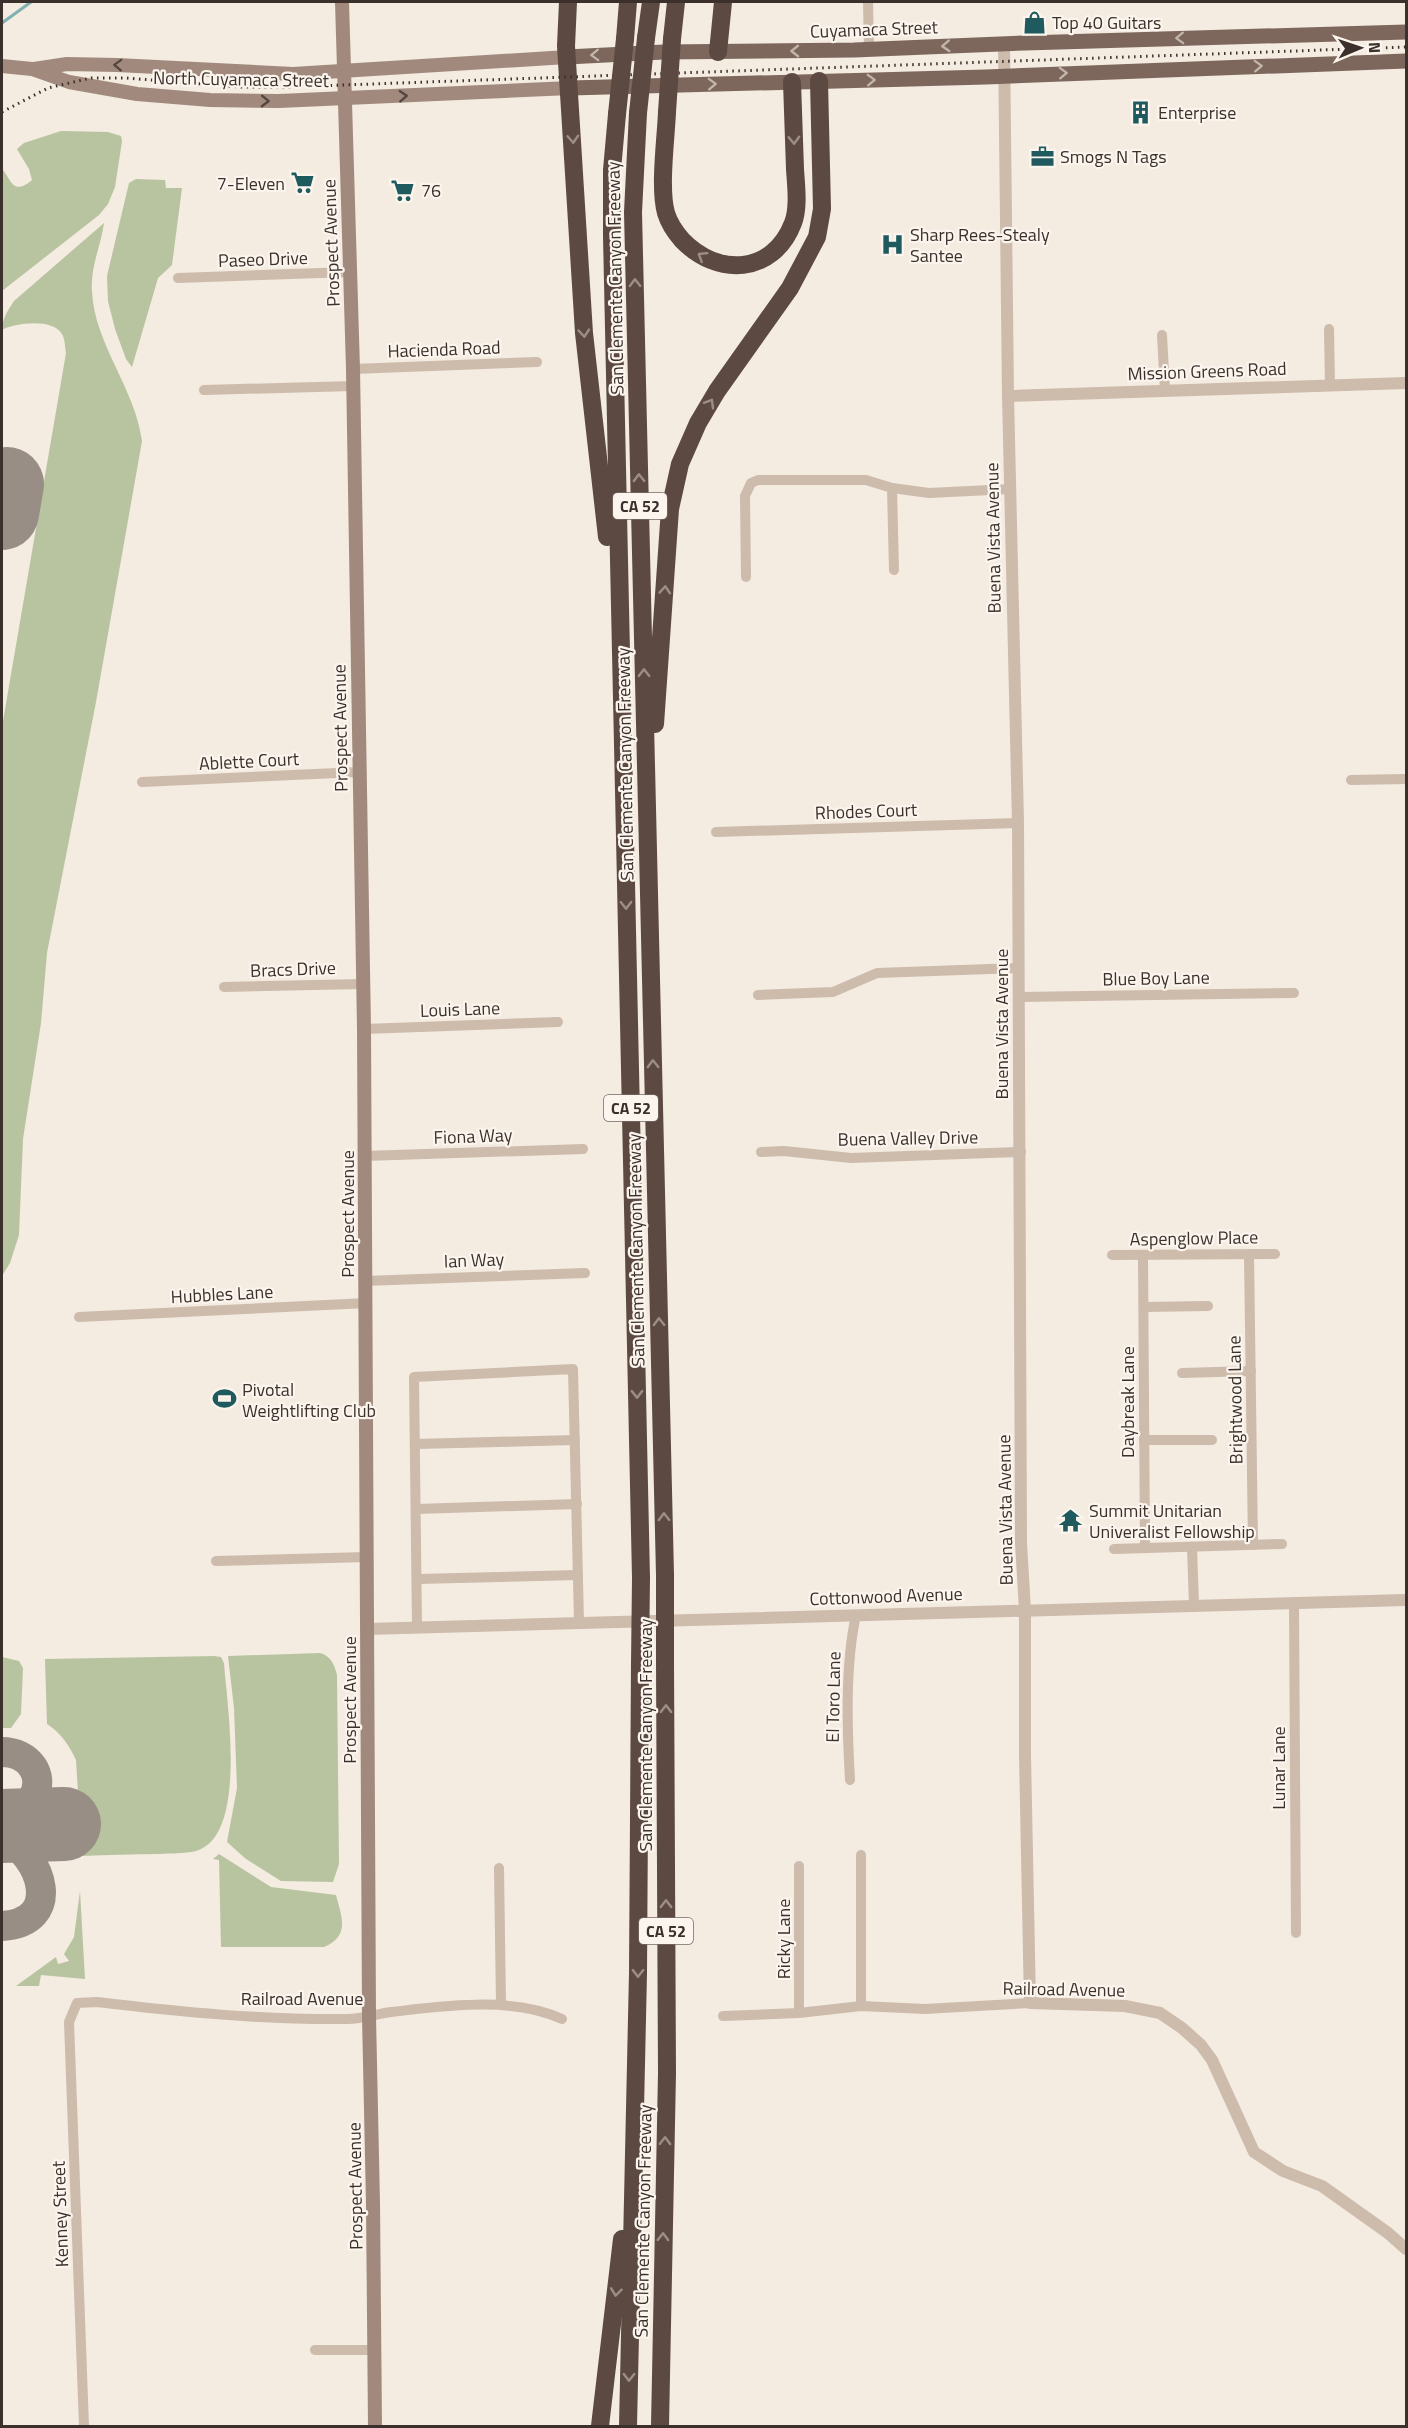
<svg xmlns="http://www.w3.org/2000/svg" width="1408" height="2428" viewBox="0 0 1408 2428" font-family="'Titillium Web',sans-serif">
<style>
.green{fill:#b8c4a0}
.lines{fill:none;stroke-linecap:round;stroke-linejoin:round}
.stream{stroke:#7fb0b2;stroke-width:3}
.taxiway{stroke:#988e86;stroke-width:30}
.runway{stroke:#988e86;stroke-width:74}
.minor{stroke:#cdbbac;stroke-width:10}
.tertiary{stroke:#cdbbac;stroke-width:12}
.secondary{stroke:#a18a7d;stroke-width:14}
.primary{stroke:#7d675c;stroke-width:15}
.motorway{stroke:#5c4a42;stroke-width:18}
.rail{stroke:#3b302b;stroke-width:3;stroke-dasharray:1.5 4.5;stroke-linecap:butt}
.motorway-bridge{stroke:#5c4a42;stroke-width:18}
.oneway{stroke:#c2b5ac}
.oneway2{stroke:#544640}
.oneway3{stroke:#9c8e87}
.labels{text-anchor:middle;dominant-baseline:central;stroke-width:4.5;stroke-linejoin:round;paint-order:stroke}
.shield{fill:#fbf5ee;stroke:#756b66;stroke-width:1.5}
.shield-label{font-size:16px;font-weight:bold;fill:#3b302b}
.poi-label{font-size:18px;fill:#3b302b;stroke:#fbf5ee;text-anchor:start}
.street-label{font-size:18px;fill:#3b302b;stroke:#fbf5ee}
</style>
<rect width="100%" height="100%" fill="#f4ebe1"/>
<g class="green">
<path d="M61,131L108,132L121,136L122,141L115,187L108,204L99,215L2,291V169C11,178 12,197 32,180L29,169L17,149L24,143Z"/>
<polygon points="136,179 165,180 166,188 182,188 172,265 158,278 132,367 126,359 115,329 108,301 107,276 129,183"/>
<path d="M104,223C101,246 90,267 92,292C95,345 135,388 142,441L96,702L47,953L41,1023L23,1139L19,1235L10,1263L2,1276V727L66,353C65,347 65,339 62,334C53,318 14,323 2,330C2,319 8,310 14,301Z"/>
<path d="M320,1653C331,1656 334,1664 337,1675L339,1864L333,1882L281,1881L246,1859L227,1842L237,1788L234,1708L228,1656Z"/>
<path d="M214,1656L221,1657L224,1663C227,1705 248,1836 196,1851C184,1854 171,1853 159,1854C133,1854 108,1855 82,1856L76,1760C69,1745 61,1733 47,1724L45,1659Z"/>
<polygon points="2,1657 19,1661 23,1668 21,1714 11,1728 2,1728"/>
<path d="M219,1854L271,1887L336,1895C342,1918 350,1936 324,1947H221L219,1860L213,1859Z"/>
<polygon points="80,1891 85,1979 41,1975 39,1986 16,1986 56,1957 58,1964 69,1961 64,1954 74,1937"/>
</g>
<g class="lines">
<polyline class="stream" points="2,23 31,2"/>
<g class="taxiway">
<polyline points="2,495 5,495"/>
<path d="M2,1752C28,1752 47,1775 32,1800C26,1811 13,1816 2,1821"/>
<path d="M2,1836C44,1856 63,1923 2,1926"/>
</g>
<g class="runway">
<polyline points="2,513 7,484"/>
<polyline points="2,1826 64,1824"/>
</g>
<g class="minor">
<polyline points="868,2 869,50"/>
<polyline points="178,278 350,272"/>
<polyline points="1329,329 1330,386"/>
<polyline points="1162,335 1165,391"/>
<polyline points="353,369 537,362"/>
<polyline points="204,390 353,386"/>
<polyline points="892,488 894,570"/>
<polyline points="746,577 745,496 751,483 758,480 866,480 892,488 929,493 1011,489"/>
<polyline points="1351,780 1406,779"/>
<polyline points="142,782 359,772"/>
<polyline points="716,832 1018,823"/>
<polyline points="224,987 363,984"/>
<polyline points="758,995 833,992 877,973 1019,968"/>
<polyline points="1019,997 1294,993"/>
<polyline points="364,1029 558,1022"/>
<polyline points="761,1152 784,1151 851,1158 1021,1152"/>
<polyline points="364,1156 583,1149"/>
<polyline points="1249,1254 1253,1545"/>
<polyline points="1112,1255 1275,1254"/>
<polyline points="1143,1255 1145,1548"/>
<polyline points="365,1281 585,1273"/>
<polyline points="1144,1307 1208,1306"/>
<polyline points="79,1317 367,1303"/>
<polyline points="1182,1373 1251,1371"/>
<polyline points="1144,1440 1212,1440"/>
<polyline points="415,1444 575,1440"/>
<polyline points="416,1509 577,1504"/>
<polyline points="1192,1547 1194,1606"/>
<polyline points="1114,1549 1282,1544"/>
<polyline points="216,1561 367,1557"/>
<polyline points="417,1579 578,1575"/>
<polyline points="1294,1603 1296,1933"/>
<polyline points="417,1627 414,1377 573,1369 579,1622"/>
<path d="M850,1780C847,1728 845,1665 856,1615"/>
<polyline points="861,1855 861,2006"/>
<polyline points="499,1868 501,2004"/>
<polyline points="799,2013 799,1866"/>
<polyline points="723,2016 799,2013 861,2006 925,2009 1030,2003"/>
<polyline points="315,2350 375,2350"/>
<path d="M84,2426L69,2022L77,2003L97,2002C181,2012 262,2020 347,2019C362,2019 377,2014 391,2012C445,2006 512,1996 562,2019"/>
</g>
<g class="tertiary">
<polyline points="1004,43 1008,396 1018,823 1021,1543 1025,1610 1025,1755 1030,2003 1125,2006 1160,2013 1182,2028 1201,2045 1212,2060 1254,2152 1283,2171 1322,2186 1388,2233 1406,2249"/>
<polyline points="1008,396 1406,383"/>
<polyline points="367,1629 1406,1600"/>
</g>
<g class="secondary">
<polyline points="342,2 353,369 364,1029 369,2016 373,2203 375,2426"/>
<polyline points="2,66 32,69 69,82 137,94 210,100 279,101 570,88"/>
<polyline points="34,69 67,64 117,65 293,74 567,57"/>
</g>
<g class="primary">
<polyline points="567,57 664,52 854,50 1025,43 1406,32"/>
<polyline points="570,88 986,77 1406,61"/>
</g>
<g class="motorway">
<polyline points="568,2 566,46 584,333 607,537"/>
<polyline points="646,38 651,2"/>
<polyline points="625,39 628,2"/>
<polyline points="672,39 676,2"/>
<polyline points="718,52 723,2"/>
<path d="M667,112C666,138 659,188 666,213C669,223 675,232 682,240C717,277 773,275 793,223C799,208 796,185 795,169C794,140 793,111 792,82"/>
<polyline points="638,113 633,212 665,1575"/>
<polyline points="617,114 612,170 612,236 641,1578"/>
<polyline points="655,724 670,509 680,464 698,423 717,391 790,288 817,237 822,209 819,81"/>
<polyline points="600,2426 622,2239"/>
<polyline points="628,2426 638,1973 640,1663"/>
<polyline points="660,2426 667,2073 665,1662"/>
</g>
<polyline class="rail" points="2,112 48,88 91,78 126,78 240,87 288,87 1406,47"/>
<g class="motorway-bridge">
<polyline points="667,112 672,39"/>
<polyline points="638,113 646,38"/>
<polyline points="617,114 625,39"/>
<polyline points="665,1575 665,1662"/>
<polyline points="640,1663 641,1578"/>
</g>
</g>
<defs><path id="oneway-chevron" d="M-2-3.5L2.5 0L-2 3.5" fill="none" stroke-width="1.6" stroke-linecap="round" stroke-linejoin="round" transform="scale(1.5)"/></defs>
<g class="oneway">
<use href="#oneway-chevron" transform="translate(1180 38) rotate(178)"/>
<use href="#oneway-chevron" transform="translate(946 46) rotate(177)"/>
<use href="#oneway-chevron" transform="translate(795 51) rotate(179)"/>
<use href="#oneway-chevron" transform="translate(595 55) rotate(178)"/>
<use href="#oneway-chevron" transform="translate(1258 66) rotate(-2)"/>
<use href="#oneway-chevron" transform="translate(1063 73) rotate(-2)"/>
<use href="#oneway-chevron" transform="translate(871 80) rotate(-2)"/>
<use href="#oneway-chevron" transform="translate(712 84) rotate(-2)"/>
</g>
<g class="oneway2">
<use href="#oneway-chevron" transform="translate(118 65) rotate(-178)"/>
<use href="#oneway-chevron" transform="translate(403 96) rotate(-3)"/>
<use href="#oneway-chevron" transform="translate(265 101) rotate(1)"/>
</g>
<g class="oneway3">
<use href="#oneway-chevron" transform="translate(573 139) rotate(87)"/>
<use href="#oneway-chevron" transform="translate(794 140) rotate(88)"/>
<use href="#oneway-chevron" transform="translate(702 256) rotate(-148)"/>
<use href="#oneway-chevron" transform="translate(635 283) rotate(-91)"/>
<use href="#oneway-chevron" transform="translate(584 333) rotate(85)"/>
<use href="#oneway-chevron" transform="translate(710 403) rotate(-59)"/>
<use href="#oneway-chevron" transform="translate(639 478) rotate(-91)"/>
<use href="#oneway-chevron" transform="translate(665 590) rotate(-86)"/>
<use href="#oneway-chevron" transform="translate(644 673) rotate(-91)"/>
<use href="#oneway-chevron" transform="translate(626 905) rotate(89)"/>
<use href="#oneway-chevron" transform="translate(653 1064) rotate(-91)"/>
<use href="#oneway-chevron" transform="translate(659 1322) rotate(-91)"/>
<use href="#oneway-chevron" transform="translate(637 1394) rotate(89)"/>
<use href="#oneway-chevron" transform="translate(664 1517) rotate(-91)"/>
<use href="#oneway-chevron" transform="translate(666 1709) rotate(-90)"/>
<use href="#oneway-chevron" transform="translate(666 1904) rotate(-90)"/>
<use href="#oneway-chevron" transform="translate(638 1973) rotate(91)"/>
<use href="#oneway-chevron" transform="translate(665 2141) rotate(-89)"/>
<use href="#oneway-chevron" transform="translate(663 2237) rotate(-89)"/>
<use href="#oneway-chevron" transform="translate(616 2292) rotate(97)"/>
<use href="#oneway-chevron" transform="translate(629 2377) rotate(91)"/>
</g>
<defs>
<symbol id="shop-bare" viewBox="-9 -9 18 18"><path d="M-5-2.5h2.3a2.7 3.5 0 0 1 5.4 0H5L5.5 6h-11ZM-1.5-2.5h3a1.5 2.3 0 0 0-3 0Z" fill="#1f5a5e" stroke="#fbf5ee" stroke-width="2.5" paint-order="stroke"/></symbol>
<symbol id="building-bare" viewBox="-9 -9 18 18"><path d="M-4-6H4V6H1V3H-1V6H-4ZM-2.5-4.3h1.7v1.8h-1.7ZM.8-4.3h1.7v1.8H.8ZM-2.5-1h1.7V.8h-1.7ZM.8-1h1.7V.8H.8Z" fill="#1f5a5e" stroke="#fbf5ee" stroke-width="2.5" paint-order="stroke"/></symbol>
<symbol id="office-bare" viewBox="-9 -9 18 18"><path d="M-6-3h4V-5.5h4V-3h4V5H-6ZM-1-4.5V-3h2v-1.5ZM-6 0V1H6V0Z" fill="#1f5a5e" stroke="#fbf5ee" stroke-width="2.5" paint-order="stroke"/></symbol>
<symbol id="supermarket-bare" viewBox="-9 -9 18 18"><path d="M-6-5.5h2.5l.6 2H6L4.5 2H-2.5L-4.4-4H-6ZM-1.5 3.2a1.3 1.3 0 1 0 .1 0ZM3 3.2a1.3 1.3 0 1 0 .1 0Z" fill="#1f5a5e" stroke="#fbf5ee" stroke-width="2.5" paint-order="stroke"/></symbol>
<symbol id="hospital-bare" viewBox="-9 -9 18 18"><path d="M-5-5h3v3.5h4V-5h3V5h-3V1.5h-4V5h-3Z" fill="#1f5a5e" stroke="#fbf5ee" stroke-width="2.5" paint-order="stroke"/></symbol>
<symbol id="stadium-bare" viewBox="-9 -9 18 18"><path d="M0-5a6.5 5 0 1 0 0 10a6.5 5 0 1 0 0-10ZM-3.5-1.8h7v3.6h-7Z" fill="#1f5a5e" stroke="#fbf5ee" stroke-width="2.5" paint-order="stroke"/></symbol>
<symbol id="temple-bare" viewBox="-9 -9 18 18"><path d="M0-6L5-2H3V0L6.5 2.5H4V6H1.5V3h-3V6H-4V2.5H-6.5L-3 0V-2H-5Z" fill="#1f5a5e" stroke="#fbf5ee" stroke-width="2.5" paint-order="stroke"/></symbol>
</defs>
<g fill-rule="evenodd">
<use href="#shop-bare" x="1018" y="6" width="33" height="33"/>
<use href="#building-bare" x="1124" y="96" width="33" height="33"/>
<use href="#office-bare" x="1026" y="140" width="33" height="33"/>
<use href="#supermarket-bare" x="286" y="166" width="33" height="33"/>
<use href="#supermarket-bare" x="386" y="174" width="33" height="33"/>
<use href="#hospital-bare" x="876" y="228" width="33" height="33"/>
<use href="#stadium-bare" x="208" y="1382" width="33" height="33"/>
<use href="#temple-bare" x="1054" y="1504" width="33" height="33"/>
</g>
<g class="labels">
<g class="shield">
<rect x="613" y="493" width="54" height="26" rx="4.5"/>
<rect x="604" y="1095" width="54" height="26" rx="4.5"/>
<rect x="639" y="1918" width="54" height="26" rx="4.5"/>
</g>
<g class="shield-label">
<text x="640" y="506">CA 52</text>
<text x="631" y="1108">CA 52</text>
<text x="666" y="1931">CA 52</text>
</g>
<g class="poi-label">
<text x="1052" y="22">Top 40 Guitars</text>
<text x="1158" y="112">Enterprise</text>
<text x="1060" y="156">Smogs N Tags</text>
<text x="285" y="183" text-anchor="end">7-Eleven</text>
<text x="421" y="190">76</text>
<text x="910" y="234">Sharp Rees-Stealy<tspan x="910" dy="21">Santee</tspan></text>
<text x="242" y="1389">Pivotal<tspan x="242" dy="21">Weightlifting Club</tspan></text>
<text x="1089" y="1510">Summit Unitarian<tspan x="1089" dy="21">Univeralist Fellowship</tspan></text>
</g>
<g class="street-label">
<text transform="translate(874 29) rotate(-2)">Cuyamaca Street</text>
<text transform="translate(241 79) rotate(1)">North Cuyamaca Street</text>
<text transform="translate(331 243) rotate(-92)">Prospect Avenue</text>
<text transform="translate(263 259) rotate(-2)">Paseo Drive</text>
<text transform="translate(615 278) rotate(-91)">San Clemente Canyon Freeway</text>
<text transform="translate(444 349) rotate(-2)">Hacienda Road</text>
<text transform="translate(1207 371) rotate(-2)">Mission Greens Road</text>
<text transform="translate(993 538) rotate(-91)">Buena Vista Avenue</text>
<text transform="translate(340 728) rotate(-91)">Prospect Avenue</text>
<text transform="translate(249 761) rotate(-3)">Ablette Court</text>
<text transform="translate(625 764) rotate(-91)">San Clemente Canyon Freeway</text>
<text transform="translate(866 811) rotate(-2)">Rhodes Court</text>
<text transform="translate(293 969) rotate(-2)">Bracs Drive</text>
<text transform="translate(1156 978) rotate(-1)">Blue Boy Lane</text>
<text transform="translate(460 1009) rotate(-2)">Louis Lane</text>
<text transform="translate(1001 1024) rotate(-90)">Buena Vista Avenue</text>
<text transform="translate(473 1136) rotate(-2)">Fiona Way</text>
<text transform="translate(908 1138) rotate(-1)">Buena Valley Drive</text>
<text transform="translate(347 1214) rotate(-90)">Prospect Avenue</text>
<text transform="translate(1194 1238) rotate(-1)">Aspenglow Place</text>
<text transform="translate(636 1250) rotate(-91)">San Clemente Canyon Freeway</text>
<text transform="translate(474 1260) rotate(-2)">Ian Way</text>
<text transform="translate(222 1294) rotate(-3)">Hubbles Lane</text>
<text transform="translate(1235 1400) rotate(-91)">Brightwood Lane</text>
<text transform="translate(1127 1402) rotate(-90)">Daybreak Lane</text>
<text transform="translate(1005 1510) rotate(-91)">Buena Vista Avenue</text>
<text transform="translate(886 1596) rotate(-2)">Cottonwood Avenue</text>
<text transform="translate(833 1697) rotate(-89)">El Toro Lane</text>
<text transform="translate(349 1700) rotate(-90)">Prospect Avenue</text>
<text transform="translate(645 1735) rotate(-90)">San Clemente Canyon Freeway</text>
<text transform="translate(1278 1768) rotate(-90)">Lunar Lane</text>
<text transform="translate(783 1939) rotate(-90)">Ricky Lane</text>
<text transform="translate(1064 1989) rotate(1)">Railroad Avenue</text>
<text x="302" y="1998">Railroad Avenue</text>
<text transform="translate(355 2186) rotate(-91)">Prospect Avenue</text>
<text transform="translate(60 2214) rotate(-92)">Kenney Street</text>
<text transform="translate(643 2221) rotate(-89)">San Clemente Canyon Freeway</text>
</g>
</g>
<rect width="1408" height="2428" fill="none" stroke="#3b302b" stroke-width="6"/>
<g transform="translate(1360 48) rotate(88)" stroke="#fbf5ee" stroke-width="4.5" paint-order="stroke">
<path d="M0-4.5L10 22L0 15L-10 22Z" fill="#3b302b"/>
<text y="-9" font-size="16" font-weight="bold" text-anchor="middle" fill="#3b302b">N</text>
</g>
</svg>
